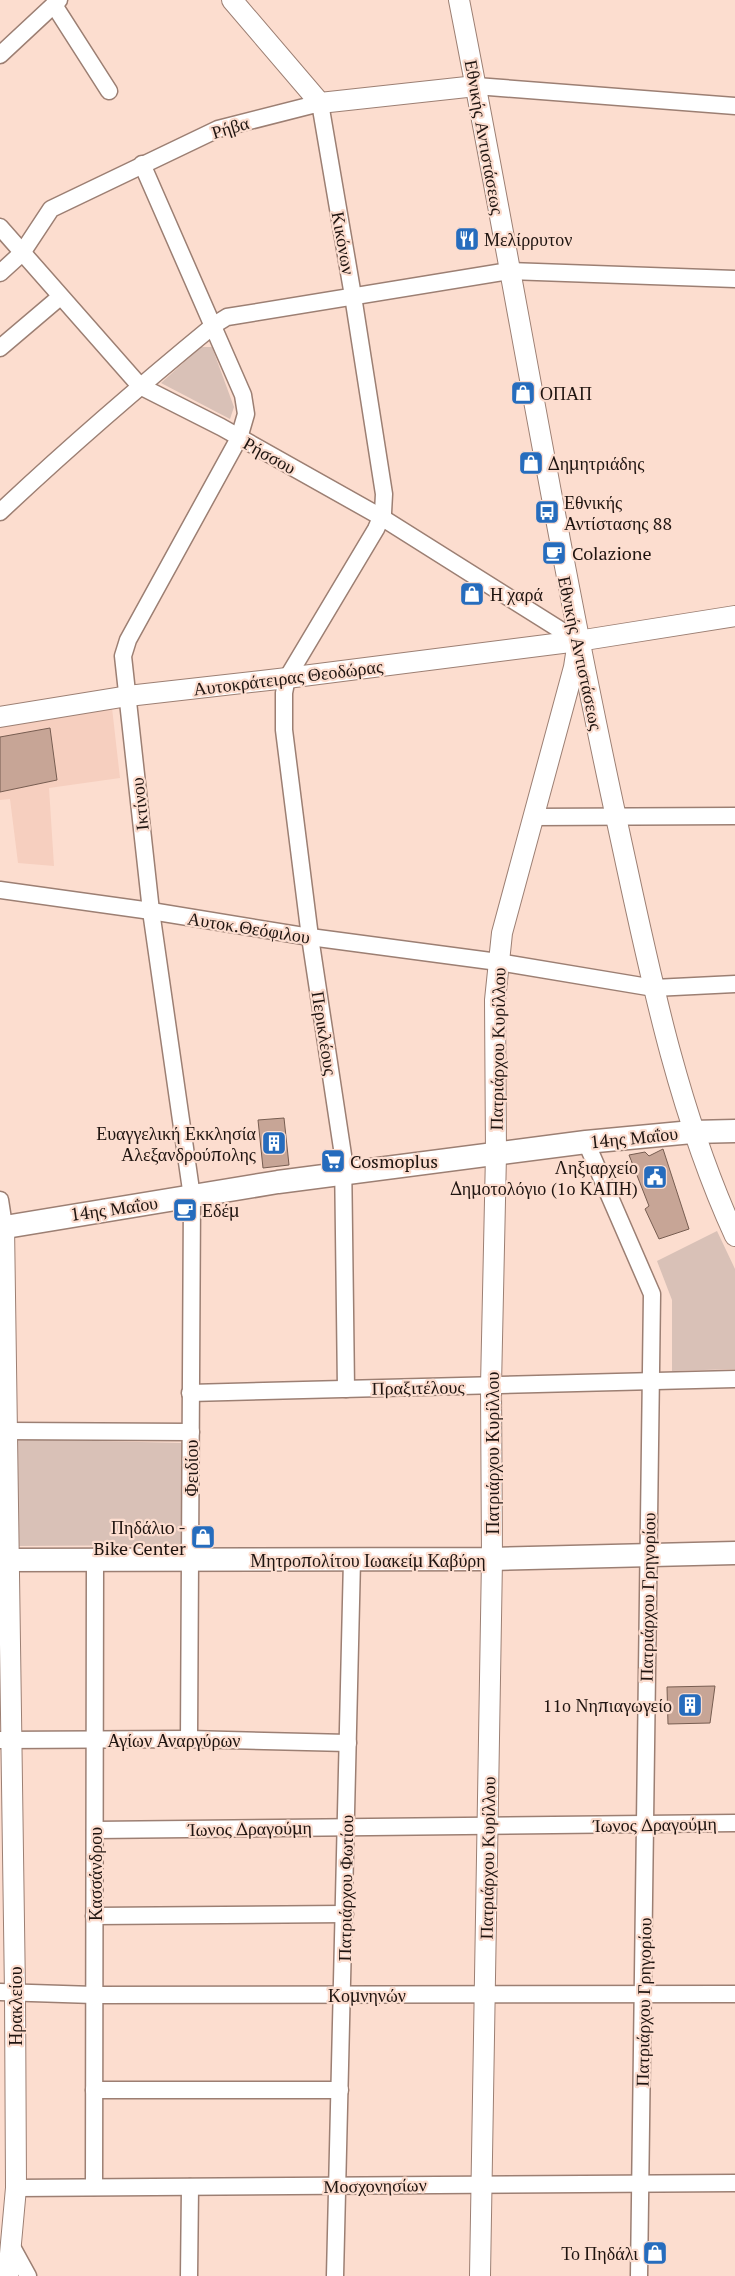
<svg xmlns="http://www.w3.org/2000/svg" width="735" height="2276" viewBox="0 0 735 2276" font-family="'PT Serif',serif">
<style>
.built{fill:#f6cfbf}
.green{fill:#d9c1b7}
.building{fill:#c7a596;stroke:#775d51}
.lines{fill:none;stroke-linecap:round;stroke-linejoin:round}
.minor-casing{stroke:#9c7f73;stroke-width:19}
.tertiary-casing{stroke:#9c7f73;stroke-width:22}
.secondary-casing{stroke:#9c7f73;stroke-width:25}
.minor{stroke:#fff;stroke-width:16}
.tertiary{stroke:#fff;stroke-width:20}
.secondary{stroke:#fff;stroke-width:22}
.labels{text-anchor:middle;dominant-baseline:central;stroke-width:4.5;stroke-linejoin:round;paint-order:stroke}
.street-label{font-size:18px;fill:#1f1410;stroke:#fcddcf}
.poi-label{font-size:18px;fill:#1f1410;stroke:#fcddcf;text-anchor:start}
</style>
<rect width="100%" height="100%" fill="#fcddcf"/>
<polygon class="built" points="112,708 120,778 49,788 54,866 18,863 10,799 0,800 0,726"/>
<g class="green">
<polygon points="201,347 212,347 234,407 230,419 161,383"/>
<polygon points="717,1231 735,1269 735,1369 672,1371 672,1300 657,1261"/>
<polygon points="13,1439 183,1443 183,1545 16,1546"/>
</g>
<g class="building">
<polygon points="50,728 57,780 0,792 0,737"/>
<polygon points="284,1118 289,1165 263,1168 258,1120"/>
<polygon points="663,1149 689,1229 659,1239 645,1209 649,1206 629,1155 645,1152 649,1156"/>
<polygon points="715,1686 710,1723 668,1724 667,1687"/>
</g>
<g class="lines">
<defs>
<g id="minor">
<polyline points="54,5 109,91"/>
<polyline points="0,55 59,0"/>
<polyline points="476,86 735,106"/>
<polyline points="142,164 243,395 246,414 239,438 128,640 123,656 151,911 192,1197 189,1739"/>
<polyline points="0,227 140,386 221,427 381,517 578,641"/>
<polyline points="0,273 22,253 51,209 218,129 320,103 353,296 384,494 383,513 376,529 287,678 284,693 284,730 310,937 343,1155 346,1389"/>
<polyline points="0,348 60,297"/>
<path d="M0,512C69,447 141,385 214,325L227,317L509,271L735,279"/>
<polyline points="533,817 735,816"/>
<polyline points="0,890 151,911 310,937 498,962 654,988 735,984"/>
<polyline points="586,1142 652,1294 639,2276"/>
<polyline points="0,1200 4,1226"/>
<polyline points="190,1393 735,1379"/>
<polyline points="6,1431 191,1432"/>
<polyline points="0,1740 189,1739 348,1743"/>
<polyline points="95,1830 735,1823"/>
<polyline points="94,1916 345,1914"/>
<polyline points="0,1992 94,1995 735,1994"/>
<polyline points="94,2090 340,2090"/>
<polyline points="94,2187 95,1560"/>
<polyline points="16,2188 735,2183"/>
<polyline points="11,2245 28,2276"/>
<polyline points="189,2276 190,2187"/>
<polyline points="335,2276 352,1560"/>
</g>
<g id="tertiary">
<polyline points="232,0 320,103 476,86"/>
<path d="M459,0C512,269 556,540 614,808C646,953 673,1101 735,1236"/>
<polyline points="0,717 128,696 287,678 578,641 735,616"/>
<polyline points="4,1226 15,1993 16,2188 8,2276"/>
<polyline points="480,2276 492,1559 491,1386 496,1154 495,1000 502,933 574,667 578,641"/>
</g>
<g id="secondary">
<polyline points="0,1228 278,1182 586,1142 692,1132 735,1131"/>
<polyline points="0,1560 492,1559 735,1553"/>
</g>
</defs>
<use href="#minor" class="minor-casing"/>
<use href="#tertiary" class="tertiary-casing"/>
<use href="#secondary" class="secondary-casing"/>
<use href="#minor" class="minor"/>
<use href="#tertiary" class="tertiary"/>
<use href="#secondary" class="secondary"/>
</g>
<defs>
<symbol id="restaurant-square" viewBox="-11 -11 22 22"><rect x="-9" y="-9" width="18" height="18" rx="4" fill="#266cbd" stroke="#fcddcf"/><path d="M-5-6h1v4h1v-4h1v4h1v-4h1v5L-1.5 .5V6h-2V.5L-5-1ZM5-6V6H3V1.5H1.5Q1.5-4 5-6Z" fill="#fff"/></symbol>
<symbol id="shop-square" viewBox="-11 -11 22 22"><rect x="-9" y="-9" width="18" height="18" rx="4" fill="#266cbd" stroke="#fcddcf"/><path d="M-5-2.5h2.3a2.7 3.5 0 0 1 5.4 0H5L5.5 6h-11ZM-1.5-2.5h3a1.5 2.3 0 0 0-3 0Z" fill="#fff"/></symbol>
<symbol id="bus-square" viewBox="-11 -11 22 22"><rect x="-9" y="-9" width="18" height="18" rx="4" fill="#266cbd" stroke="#fcddcf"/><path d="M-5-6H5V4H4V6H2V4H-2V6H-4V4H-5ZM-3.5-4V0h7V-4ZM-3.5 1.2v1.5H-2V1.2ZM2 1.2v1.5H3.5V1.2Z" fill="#fff"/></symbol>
<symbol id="cafe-square" viewBox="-11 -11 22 22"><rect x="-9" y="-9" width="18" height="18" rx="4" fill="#266cbd" stroke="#fcddcf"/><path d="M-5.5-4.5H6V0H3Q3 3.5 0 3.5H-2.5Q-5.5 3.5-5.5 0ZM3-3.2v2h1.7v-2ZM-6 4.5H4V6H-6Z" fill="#fff"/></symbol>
<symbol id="building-square" viewBox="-11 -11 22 22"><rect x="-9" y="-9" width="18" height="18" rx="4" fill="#266cbd" stroke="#fcddcf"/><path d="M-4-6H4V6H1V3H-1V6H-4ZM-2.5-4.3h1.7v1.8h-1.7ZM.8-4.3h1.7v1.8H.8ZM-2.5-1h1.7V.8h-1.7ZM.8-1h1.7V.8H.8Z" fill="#fff"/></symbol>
<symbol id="supermarket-square" viewBox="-11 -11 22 22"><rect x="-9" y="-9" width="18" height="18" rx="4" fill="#266cbd" stroke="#fcddcf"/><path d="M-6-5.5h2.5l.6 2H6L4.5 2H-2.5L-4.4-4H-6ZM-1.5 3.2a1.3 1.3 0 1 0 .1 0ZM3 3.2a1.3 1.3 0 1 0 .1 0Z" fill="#fff"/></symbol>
<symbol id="civic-square" viewBox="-11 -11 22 22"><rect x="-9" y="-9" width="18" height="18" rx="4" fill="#266cbd" stroke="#fcddcf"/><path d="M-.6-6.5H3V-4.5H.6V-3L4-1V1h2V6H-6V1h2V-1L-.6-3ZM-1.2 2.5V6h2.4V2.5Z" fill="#fff"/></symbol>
</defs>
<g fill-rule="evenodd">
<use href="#restaurant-square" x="453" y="225" width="28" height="28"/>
<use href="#shop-square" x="509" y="379" width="28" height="28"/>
<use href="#shop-square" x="517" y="449" width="28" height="28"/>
<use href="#bus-square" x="533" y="498" width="28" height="28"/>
<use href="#cafe-square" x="540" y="539" width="28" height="28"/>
<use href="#shop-square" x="458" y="580" width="28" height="28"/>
<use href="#building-square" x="260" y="1129" width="28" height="28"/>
<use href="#supermarket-square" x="319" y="1147" width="28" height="28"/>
<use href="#civic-square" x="641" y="1163" width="28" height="28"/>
<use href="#cafe-square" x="171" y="1196" width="28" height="28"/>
<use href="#shop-square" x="189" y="1523" width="28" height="28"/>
<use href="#building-square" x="676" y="1691" width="28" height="28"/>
<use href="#shop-square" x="641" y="2239" width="28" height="28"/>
</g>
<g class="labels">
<g class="street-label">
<text transform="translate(230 127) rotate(-17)">Ρήβα</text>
<text transform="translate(485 137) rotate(80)">Εθνικής Αντιστάσεως</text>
<text transform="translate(344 243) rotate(80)">Κικόνων</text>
<text transform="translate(270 455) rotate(29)">Ρήσσου</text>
<text transform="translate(581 653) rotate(78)">Εθνικής Αντιστάσεως</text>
<text transform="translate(288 677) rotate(-7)">Αυτοκράτειρας Θεοδώρας</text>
<text transform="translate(139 804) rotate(-96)">Ικτίνου</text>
<text transform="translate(249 927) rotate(9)">Αυτοκ.Θεόφιλου</text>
<text transform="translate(325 1033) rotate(81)">Περικλέους</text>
<text transform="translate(497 1049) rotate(-89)">Πατριάρχου Κυρίλλου</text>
<text transform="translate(634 1137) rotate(-6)">14ης Μαΐου</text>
<text transform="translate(114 1208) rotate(-8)">14ης Μαΐου</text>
<text transform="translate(418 1387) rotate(-1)">Πραξιτέλους</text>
<text transform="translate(492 1453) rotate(-90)">Πατριάρχου Κυρίλλου</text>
<text transform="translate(191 1468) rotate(-90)">Φειδίου</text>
<text x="368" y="1560">Μητροπολίτου Ιωακείμ Καβύρη</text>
<text transform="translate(647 1597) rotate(-89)">Πατριάρχου Γρηγορίου</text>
<text x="174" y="1740">Αγίων Αναργύρων</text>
<text transform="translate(655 1824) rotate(-1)">Ίωνος Δραγούμη</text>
<text transform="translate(250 1828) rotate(-1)">Ίωνος Δραγούμη</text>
<text transform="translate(487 1858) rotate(-89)">Πατριάρχου Κυρίλλου</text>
<text transform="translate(95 1874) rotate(-90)">Κασσάνδρου</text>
<text transform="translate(345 1888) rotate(-89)">Πατριάρχου Φωτίου</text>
<text x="367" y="1995">Κομνηνών</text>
<text transform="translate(643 2002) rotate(-89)">Πατριάρχου Γρηγορίου</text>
<text transform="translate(15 2006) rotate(-90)">Ηρακλείου</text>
<text transform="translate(375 2185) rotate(-1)">Μοσχονησίων</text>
</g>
<g class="poi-label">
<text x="484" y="239">Μελίρρυτον</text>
<text x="540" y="393">ΟΠΑΠ</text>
<text x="548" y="463">Δημητριάδης</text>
<text x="564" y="502">Εθνικής<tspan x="564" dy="21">Αντίστασης 88</tspan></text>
<text x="572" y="553">Colazione</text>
<text x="490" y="594">Η χαρά</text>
<text x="256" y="1133" text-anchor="end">Ευαγγελική Εκκλησία<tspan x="256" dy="21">Αλεξανδρούπολης</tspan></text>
<text x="350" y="1161">Cosmoplus</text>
<text x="638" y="1167" text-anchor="end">Ληξιαρχείο<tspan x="638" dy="21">Δημοτολόγιο (1ο ΚΑΠΗ)</tspan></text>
<text x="202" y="1210">Εδέμ</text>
<text x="186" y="1527" text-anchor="end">Πηδάλιo -<tspan x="186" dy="21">Bike Center</tspan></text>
<text x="672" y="1705" text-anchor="end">11ο Νηπιαγωγείο</text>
<text x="638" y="2253" text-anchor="end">Το Πηδάλι</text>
</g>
</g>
</svg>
